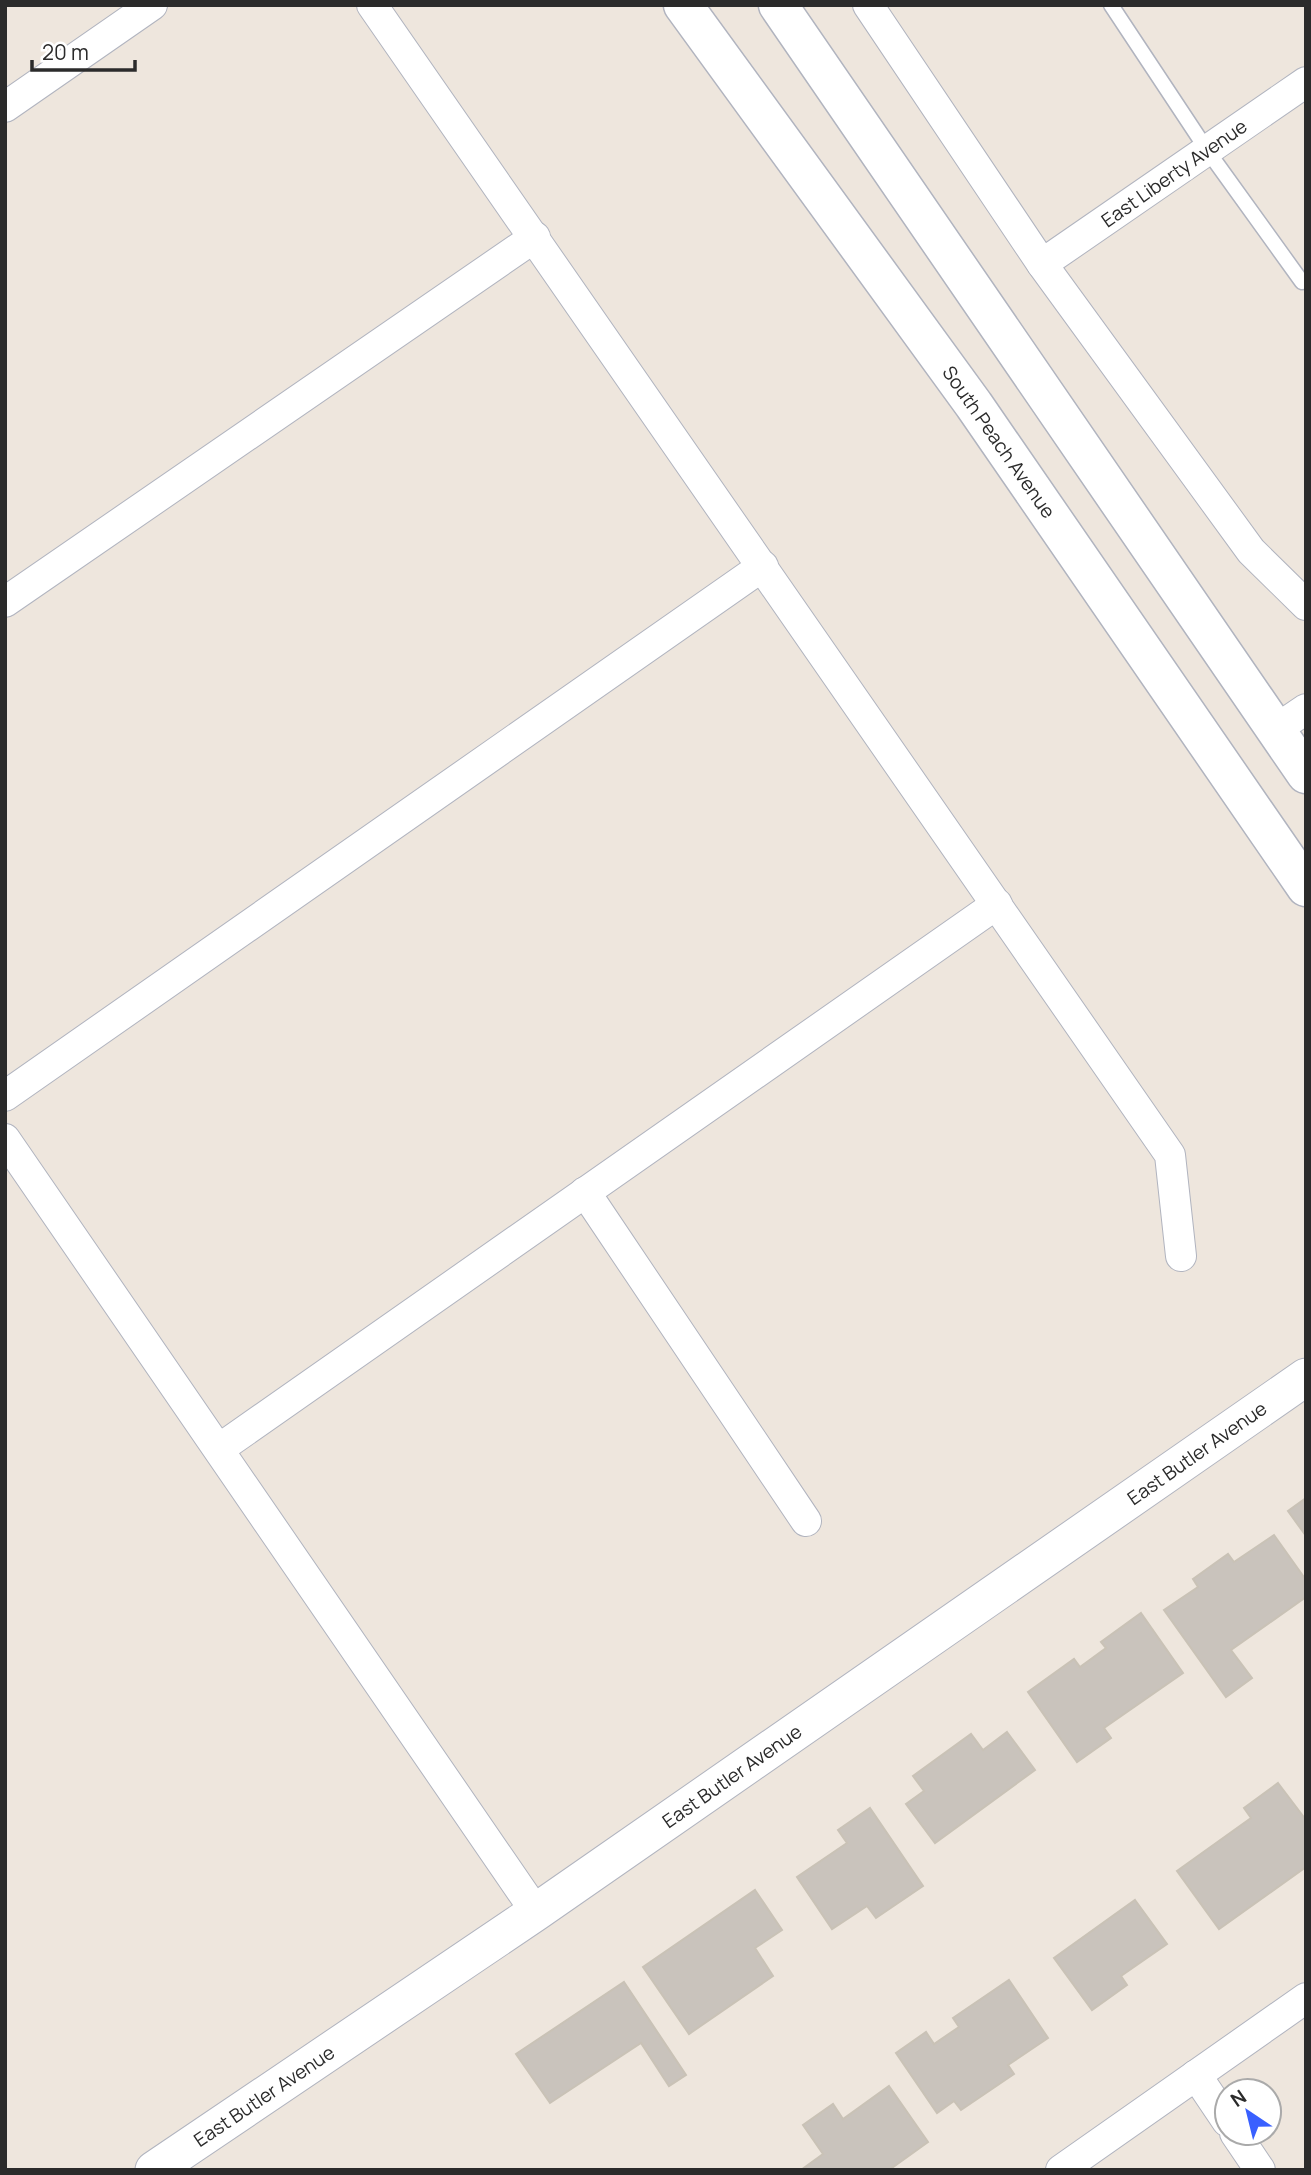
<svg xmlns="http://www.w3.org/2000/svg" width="1311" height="2175" viewBox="0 0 1311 2175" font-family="Manrope,sans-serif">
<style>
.building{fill:#c9c3bc;stroke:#c9c2b6;stroke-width:2}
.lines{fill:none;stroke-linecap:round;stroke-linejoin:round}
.service-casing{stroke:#b1b4bf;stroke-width:17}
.minor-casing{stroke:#b1b4bf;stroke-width:32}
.tertiary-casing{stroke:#b1b4bf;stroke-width:39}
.secondary-casing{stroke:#b1b4bf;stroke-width:41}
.service{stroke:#fff;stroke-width:14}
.minor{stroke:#fff;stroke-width:30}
.tertiary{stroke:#fff;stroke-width:37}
.secondary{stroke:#fff;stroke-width:38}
.labels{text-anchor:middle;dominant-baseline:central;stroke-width:7;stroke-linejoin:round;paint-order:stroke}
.street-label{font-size:19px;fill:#2b2b2b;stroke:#fff}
</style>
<rect width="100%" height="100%" fill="#eee6dd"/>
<g class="building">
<polygon points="1306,1498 1306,1536 1288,1511"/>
<polygon points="1274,1535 1306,1580 1306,1597 1231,1650 1252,1678 1226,1697 1164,1610 1198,1587 1193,1579 1228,1554 1234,1562"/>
<polygon points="1141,1613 1183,1673 1104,1728 1111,1738 1077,1762 1028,1692 1074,1659 1080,1667 1106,1648 1101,1642"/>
<polygon points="1007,1732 1035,1770 935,1843 906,1804 924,1791 913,1776 971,1734 983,1750"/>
<polygon points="1278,1783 1306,1820 1306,1867 1219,1929 1177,1871 1251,1818 1244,1808"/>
<polygon points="870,1808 923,1886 876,1918 867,1906 832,1929 797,1877 847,1843 838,1830"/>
<polygon points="755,1890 782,1930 755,1948 773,1976 689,2034 643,1967"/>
<polygon points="1135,1900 1167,1944 1121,1976 1127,1985 1092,2010 1054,1958"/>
<polygon points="1009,1980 1048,2038 1008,2065 1014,2074 961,2110 954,2101 937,2113 896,2053 926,2032 934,2044 959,2027 953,2018"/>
<polygon points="624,1982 686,2075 669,2086 641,2043 550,2103 516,2054"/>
<polygon points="889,2086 928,2142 889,2170 801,2170 823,2154 803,2125 833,2104 843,2119"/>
</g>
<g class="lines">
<defs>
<polyline id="service" points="1111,5 1207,150 1302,282"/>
<g id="minor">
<polyline points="372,5 1170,1155 1181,1256"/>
<polyline points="868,5 1042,264 1251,551 1306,605"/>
<polyline points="5,107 152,5"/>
<polyline points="1042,264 1306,82"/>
<polyline points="5,602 535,237"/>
<polyline points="1275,730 1306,709"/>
<polyline points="5,1096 763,566"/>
<polyline points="5,1139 536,1912"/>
<polyline points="585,1192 806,1521"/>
<polyline points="219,1449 997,904"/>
<polyline points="1196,2075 1227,2121"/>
<polyline points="1235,2133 1260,2170"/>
<polyline points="1061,2170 1306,1998"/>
</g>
<polyline id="tertiary" points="154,2170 536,1912 1306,1377"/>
<g id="secondary">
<polyline points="683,5 974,405 1306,887"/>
<polyline points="778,5 1306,774"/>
</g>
</defs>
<use href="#service" class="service-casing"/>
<use href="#minor" class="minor-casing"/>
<use href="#tertiary" class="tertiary-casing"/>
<use href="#secondary" class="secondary-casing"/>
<use href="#service" class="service"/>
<use href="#minor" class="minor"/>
<use href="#tertiary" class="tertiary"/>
<use href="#secondary" class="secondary"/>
</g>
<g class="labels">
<g class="street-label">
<text transform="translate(1174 173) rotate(-35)">East Liberty Avenue</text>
<text transform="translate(999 442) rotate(55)">South Peach Avenue</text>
<text transform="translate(1197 1453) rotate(-35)">East Butler Avenue</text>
<text transform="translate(732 1776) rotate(-35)">East Butler Avenue</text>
<text transform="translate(264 2096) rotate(-34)">East Butler Avenue</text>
</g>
</g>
<rect width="1311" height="2175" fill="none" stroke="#2b2b2b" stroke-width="14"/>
<g transform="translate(1248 2112) rotate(325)"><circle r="33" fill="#ffffff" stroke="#aaaaaa" stroke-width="2"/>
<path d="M0-5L12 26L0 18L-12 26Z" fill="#3960ff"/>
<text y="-10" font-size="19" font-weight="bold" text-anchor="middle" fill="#2b2b2b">N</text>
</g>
<path d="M32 60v10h103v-10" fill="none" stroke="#2b2b2b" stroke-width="3.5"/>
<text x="42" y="60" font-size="21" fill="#2b2b2b" stroke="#ffffff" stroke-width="5" paint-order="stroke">20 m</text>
</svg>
